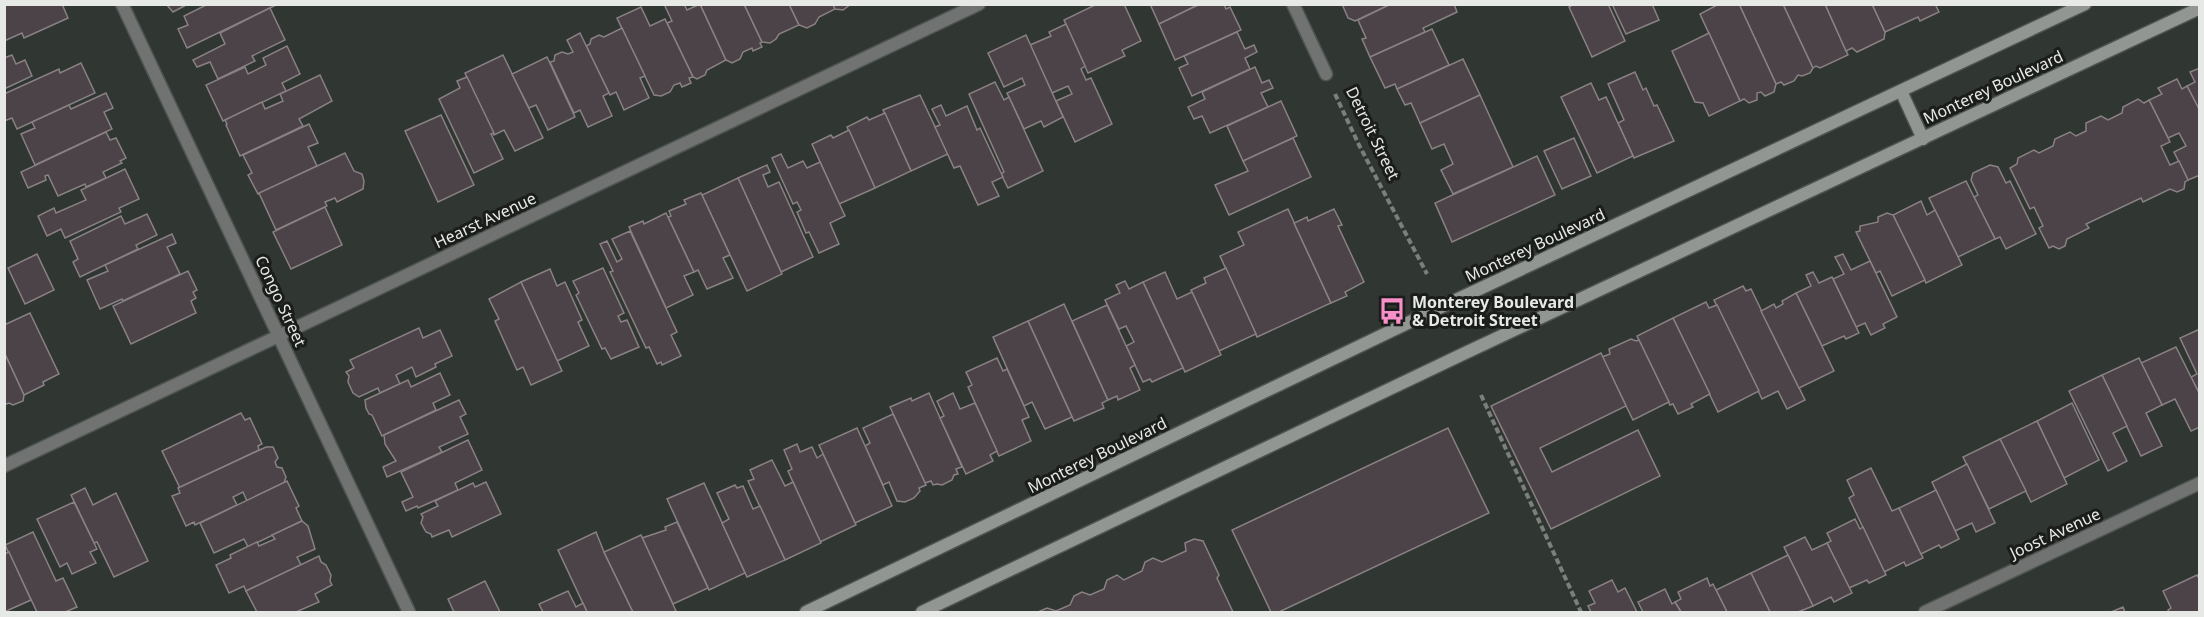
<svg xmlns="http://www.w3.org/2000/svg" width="2204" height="617" viewBox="0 0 2204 617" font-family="'Noto Sans',sans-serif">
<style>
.building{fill:#4b4347;stroke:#898184;stroke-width:1.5}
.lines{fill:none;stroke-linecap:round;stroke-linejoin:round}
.street-casing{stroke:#4d534e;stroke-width:15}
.secondary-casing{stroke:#4d534e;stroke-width:15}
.path{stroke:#7b807c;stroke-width:4;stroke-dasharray:6 3;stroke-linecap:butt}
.street{stroke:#707371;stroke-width:12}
.secondary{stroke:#929692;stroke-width:12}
.labels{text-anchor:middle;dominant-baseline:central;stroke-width:6;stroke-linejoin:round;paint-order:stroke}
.street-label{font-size:16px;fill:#e6e9e6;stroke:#1a1d1a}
.poi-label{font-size:16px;font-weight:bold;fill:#e6e9e6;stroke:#1a1d1a;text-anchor:start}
</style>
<rect width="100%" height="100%" fill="#303631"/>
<g class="building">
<polygon points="4,4 62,4 68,18 24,38 22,33 4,41"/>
<polygon points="166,4 188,4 173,12"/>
<polygon points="208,4 278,4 187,48 178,29 188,25 184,16"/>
<polygon points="664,4 684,4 687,10 700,4 726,60 707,70 705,75 697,79 693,77 667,23 672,21"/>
<polygon points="700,4 744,4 762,42 760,43 762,47 753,51 752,48 743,52 740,59 732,63 726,60"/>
<polygon points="744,4 789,4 799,25 779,34 776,39 770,43 762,42"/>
<polygon points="789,4 833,4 835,9 819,17 815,24 807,28 799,25"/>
<polygon points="833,4 851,4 843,10 835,9"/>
<polygon points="1097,4 1124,4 1141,41 1122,50 1125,56 1088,73 1064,20"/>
<polygon points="1150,4 1200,4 1159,24"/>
<polygon points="1200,4 1224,4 1226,9 1230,7 1241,30 1175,60 1159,24"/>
<polygon points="1342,4 1391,4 1355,21 1348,18"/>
<polygon points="1391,4 1454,4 1457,12 1423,28 1425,32 1370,57 1362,39 1366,38 1358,20"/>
<polygon points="1574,4 1608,4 1625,41 1592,57 1569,7"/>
<polygon points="1612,4 1652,4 1659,20 1626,34"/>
<polygon points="1739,4 1783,4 1813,68 1810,73 1802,76 1798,75 1794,81 1784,85 1781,82 1776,84"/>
<polygon points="1739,4 1776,84 1774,92 1765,96 1761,92 1757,93 1757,100 1749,103 1744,99 1740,101 1700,14 1719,4"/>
<polygon points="1783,4 1825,4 1848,55 1820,68 1816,66 1813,68"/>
<polygon points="1825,4 1872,4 1885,32 1884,39 1857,52 1852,48 1846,51"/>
<polygon points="1872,4 1935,4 1939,12 1920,21 1918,17 1885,32"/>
<polygon points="641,7 650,26 665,19 693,77 689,78 691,83 682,87 680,83 674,85 670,92 661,96 654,95 617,18"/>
<polygon points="270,8 285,40 252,56 255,61 218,79 210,62 197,67 193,60 225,44 220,33"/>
<polygon points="1066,24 1085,66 1081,69 1086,80 1091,78 1112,124 1075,142 1056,101 1072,94 1068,86 1052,93 1030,45 1051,36 1049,32"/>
<polygon points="622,28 645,76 640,78 649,98 624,110 616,92 610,95 586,46 590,44 591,39 599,35 604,37"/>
<polygon points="1432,29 1449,65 1397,89 1395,84 1385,88 1370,57"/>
<polygon points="1237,32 1245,49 1254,45 1257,52 1245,58 1250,69 1192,96 1179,68 1188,64 1184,56"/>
<polygon points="580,33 609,93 603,96 612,116 588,127 580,110 574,113 550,62 554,61 555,55 562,52 568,54 573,52 567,40"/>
<polygon points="1709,33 1740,101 1709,116 1703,103 1695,102 1672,51"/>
<polygon points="1026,35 1063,117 1044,127 1041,121 1024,129 1007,93 1025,85 1022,78 1004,87 988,53"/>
<polygon points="287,46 300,74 282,83 286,91 223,121 206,85 245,67 248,74 266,65 263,58"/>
<polygon points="12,55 16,64 25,60 32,76 4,89 4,58"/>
<polygon points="503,55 543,138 515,151 504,130 494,135 465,73"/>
<polygon points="547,57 575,117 548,130 536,105 529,108 512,74"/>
<polygon points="1463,59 1480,95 1420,123 1411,103 1405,105 1397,89"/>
<polygon points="81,63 95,93 17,129 12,118 4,121 4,94 59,69 60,73"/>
<polygon points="1255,67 1262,83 1269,80 1273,88 1261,93 1268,107 1210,133 1202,116 1194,119 1188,107 1205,99 1202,92"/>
<polygon points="2200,68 2200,111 2187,86 2195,82 2190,72"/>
<polygon points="1635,72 1643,90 1646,88 1654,106 1657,105 1674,141 1634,158 1618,123 1624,120 1608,84"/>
<polygon points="320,75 332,101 299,119 303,126 240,156 226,125 227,124 225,120 262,102 265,109 283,101 280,94"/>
<polygon points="467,77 494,133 491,134 503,159 474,173 439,99 460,88 457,81"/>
<polygon points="2177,79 2182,89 2187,86 2200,111 2200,175 2188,180 2174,152 2186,146 2179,133 2168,138 2149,100 2162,94 2158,88"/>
<polygon points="995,82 1004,100 1009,97 1043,171 1008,188 1001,174 1004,172 969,94"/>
<polygon points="1591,83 1599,100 1606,97 1633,156 1597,173 1561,97"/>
<polygon points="106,93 113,108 104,112 112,129 35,165 21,134 35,128 32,122 69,105 71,109"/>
<polygon points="920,95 948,154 911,171 883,110"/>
<polygon points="1480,95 1513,167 1453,194 1441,170 1453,164 1444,144 1432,149 1420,123"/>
<polygon points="2138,99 2144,103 2149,100 2170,142 2161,146 2170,165 2179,161 2188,180 2185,182 2184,189 2177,192 2170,189 2143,202 2141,198 2086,224 2089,228 2067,239 2065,246 2059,249 2053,246 2049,248 2039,228 2043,226 2034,207 2030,209 2010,168 2017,164 2018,158 2034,150 2039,153 2053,146 2055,139 2070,132 2076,136 2086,131 2086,123 2101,116 2108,120 2122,113 2123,107"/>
<polygon points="1281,101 1297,136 1243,161 1227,126"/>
<polygon points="941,105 946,116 967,106 977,130 980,128 1003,177 992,182 999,196 978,205 960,166 954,168 935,127 940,125 932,109"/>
<polygon points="885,113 911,171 875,188 847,127 867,117 869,120"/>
<polygon points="441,115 474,185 438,202 405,131"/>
<polygon points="309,124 318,143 308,147 317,166 258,194 248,175 252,173 243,155"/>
<polygon points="849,130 875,188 839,204 812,144 831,135 833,138"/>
<polygon points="106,132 110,140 116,138 126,158 120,161 122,163 103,172 106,178 86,187 85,184 58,196 48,175 45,176 46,180 28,188 21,172"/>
<polygon points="1293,138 1311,177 1229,215 1215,185 1248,171 1243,161"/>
<polygon points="1574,138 1591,176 1562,189 1544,151"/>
<polygon points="345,153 354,171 362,174 364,181 363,189 337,202 335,198 325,202 327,206 276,230 259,193"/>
<polygon points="781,154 788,168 803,161 807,168 820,162 845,216 830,223 839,244 819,253 809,232 806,233 797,212 801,210 797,202 793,204 772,158"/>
<polygon points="1537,156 1555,195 1452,242 1435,203"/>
<polygon points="767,165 770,172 763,175 768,187 779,182 813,257 781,272 738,178"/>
<polygon points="1990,165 1998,167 2006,183 2010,181 2036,234 2006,249 2000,237 1995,239 1974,197 1978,195 1971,180 1973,173"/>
<polygon points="125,169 139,199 119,208 121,212 65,238 61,229 47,236 38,216 54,208 56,213 86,200 81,190"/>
<polygon points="738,178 782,274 747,291 702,195"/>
<polygon points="1966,181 1995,239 1958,257 1929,198"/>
<polygon points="701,193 730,255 723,258 733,278 707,289 698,270 694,272 668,217 671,216 669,211 686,204 684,200"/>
<polygon points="1921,201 1927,215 1935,210 1962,265 1926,283 1893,215"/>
<polygon points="325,207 342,245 291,269 273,232"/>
<polygon points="1288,209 1331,303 1257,337 1220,256 1244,245 1238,232"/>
<polygon points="1334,209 1342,225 1338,226 1364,282 1345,292 1347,296 1331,303 1294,223 1307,217 1308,221"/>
<polygon points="666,213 694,272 684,276 693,295 666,308 629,227 643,221 644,224"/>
<polygon points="1887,213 1893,215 1925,280 1892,296 1880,271 1876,273 1856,232 1860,231 1860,226 1878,222 1878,217"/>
<polygon points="147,214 157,235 136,245 138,249 80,277 73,262 78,259 70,241 121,216 125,224"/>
<polygon points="630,231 677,332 671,335 681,356 662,365 661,362 657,364 649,347 646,348 610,272 613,271 600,244 607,241 617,262 622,259 612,239"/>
<polygon points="172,234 176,243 167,247 180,274 123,301 122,299 100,309 87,280 108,271 105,265"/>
<polygon points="37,254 54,290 25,304 8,268"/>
<polygon points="1843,254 1851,270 1870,261 1897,317 1883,324 1885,328 1871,335 1865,323 1856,327 1833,279 1844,274 1835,257"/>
<polygon points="603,268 624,313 618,316 621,322 627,320 639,347 611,359 605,348 602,349 576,295 579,293 573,281"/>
<polygon points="1226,268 1256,334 1219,351 1191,290 1206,283 1204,278"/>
<polygon points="550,269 557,286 565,282 582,320 578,322 589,346 557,361 521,282"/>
<polygon points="188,271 197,290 193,292 196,298 191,301 196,313 131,344 113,306"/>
<polygon points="1165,272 1177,299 1192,292 1221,355 1185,372 1143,282"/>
<polygon points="1813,272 1819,283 1832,277 1859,333 1846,339 1844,336 1822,346 1796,293 1811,286 1806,275"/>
<polygon points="1125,281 1129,289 1143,282 1183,368 1152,382 1150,379 1143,382 1126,346 1134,342 1126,326 1119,329 1105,300 1120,293 1116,285"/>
<polygon points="521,282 562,371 531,385 523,367 517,370 495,321 499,319 489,299"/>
<polygon points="1743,286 1746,291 1751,289 1805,400 1787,409 1778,391 1762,399 1714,300"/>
<polygon points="1796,293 1834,371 1799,388 1761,311 1774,304 1776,308 1783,304 1782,301"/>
<polygon points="1706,302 1709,308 1717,305 1759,391 1718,412 1673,318"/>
<polygon points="1064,304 1108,400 1102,403 1104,408 1074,421 1028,321"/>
<polygon points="1107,305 1135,365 1130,368 1140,390 1118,400 1117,396 1108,400 1072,321"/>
<polygon points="30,313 59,374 43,382 44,385 24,395 4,352 4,325"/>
<polygon points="1673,318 1710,394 1691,404 1693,407 1678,414 1673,404 1670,405 1637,336"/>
<polygon points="1028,321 1072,417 1045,429 1032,402 1024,406 993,337"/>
<polygon points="419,328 423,338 440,330 452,356 435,364 436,367 416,377 412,367 396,375 400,384 380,393 378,388 359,397 353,393 348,382 349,376 346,372 354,368 350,360"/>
<polygon points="2200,329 2200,395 2191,377 2197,374 2180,338"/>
<polygon points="1631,339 1636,341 1639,340 1669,402 1633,420 1602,357 1610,354 1609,349"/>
<polygon points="2176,347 2200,395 2200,427 2191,431 2175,399 2162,405 2141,363"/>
<polygon points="4,352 24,395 23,401 13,405 9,403 4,405"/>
<polygon points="1601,353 1626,406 1540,448 1552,472 1638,430 1660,476 1551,529 1491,406"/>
<polygon points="997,358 1003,371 1007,369 1029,417 1022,420 1031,441 999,456 968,387 972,385 966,372"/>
<polygon points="2139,358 2162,405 2146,413 2162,446 2141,456 2102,375"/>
<polygon points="440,373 450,395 433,403 436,410 382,436 372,415 369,414 366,408 365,400 408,380 411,387"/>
<polygon points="2102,375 2127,426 2113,433 2127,461 2108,471 2069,391"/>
<polygon points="929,393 962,467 956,469 958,474 954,475 952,480 942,485 937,484 933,485 931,481 925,483 890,407 911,398 912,401"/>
<polygon points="953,393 960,409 975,403 997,451 990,455 993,461 966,474 940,418 944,416 937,401"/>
<polygon points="459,400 466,414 460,417 468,434 439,447 442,452 387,477 383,467 396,461 385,444 384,435"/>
<polygon points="2072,403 2099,460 2064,478 2037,421"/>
<polygon points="241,413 245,420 250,418 262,444 258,446 259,450 180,488 162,451"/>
<polygon points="893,414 926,485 919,488 920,491 914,498 905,502 897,501 889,482 883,485 865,446 870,443 863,428"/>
<polygon points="2037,421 2067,484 2031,502 2000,439"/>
<polygon points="857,428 892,506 855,523 819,445"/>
<polygon points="1448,428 1489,513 1279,612 1271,612 1232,530"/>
<polygon points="2000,439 2026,491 1989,509 1963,457"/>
<polygon points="468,440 482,470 455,483 458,490 418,508 417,506 406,511 402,502 413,497 401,472"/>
<polygon points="797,444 800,452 812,447 817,458 823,454 856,525 820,542 788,471 792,469 784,450"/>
<polygon points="266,447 273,447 278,458 275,462 277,467 282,468 286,477 284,483 247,501 243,492 233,497 237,505 195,525 194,522 186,526 172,496 180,493 178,488"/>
<polygon points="772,460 785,486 793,482 821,543 785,560 748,481 754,479 750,470"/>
<polygon points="1967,464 1995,523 1976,532 1972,523 1955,531 1932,482"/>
<polygon points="1871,468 1892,511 1899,508 1923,558 1906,566 1904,562 1884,572 1849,498 1854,495 1847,480"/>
<polygon points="287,481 299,506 296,508 302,521 248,547 244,539 214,553 200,523"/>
<polygon points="486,482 501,514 452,537 449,530 432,537 431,534 426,532 421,523 423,517 421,514 438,506 435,501 473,483 475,487"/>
<polygon points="704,483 745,573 709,590 667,499"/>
<polygon points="735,485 737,488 743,486 753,509 760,506 785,560 747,577 722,523 729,519 717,493"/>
<polygon points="85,488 93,505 116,493 148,561 114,577 97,542 94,543 71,495"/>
<polygon points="1936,490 1959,539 1941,548 1939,545 1921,554 1899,508"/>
<polygon points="74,502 97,549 90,552 96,563 72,574 67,563 60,567 37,519"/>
<polygon points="1855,519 1860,529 1863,527 1886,575 1869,583 1867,580 1849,588 1827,543 1831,541 1827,533"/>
<polygon points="302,521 308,526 315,549 297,557 301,565 246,591 244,586 229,593 216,565 231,558 230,555 257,542 259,546 275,539 272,535"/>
<polygon points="677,522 708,588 673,604 642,538 666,530 665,527"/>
<polygon points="33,532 56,581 63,578 77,607 65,612 37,612 5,545"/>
<polygon points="596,532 604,552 633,612 587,612 558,550"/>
<polygon points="641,535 676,611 673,612 633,612 604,552"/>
<polygon points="1805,537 1812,550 1827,543 1852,593 1834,602 1831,597 1813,606 1784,547"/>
<polygon points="1194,539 1203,541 1219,575 1217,578 1233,612 1038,612 1047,608 1056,611 1070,605 1074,596 1082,592 1090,595 1104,589 1107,580 1117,575 1124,580 1142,571 1145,562 1153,558 1162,562 1186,551 1185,543"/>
<polygon points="9,552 31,600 4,612 4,554"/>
<polygon points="1788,555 1813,606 1798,612 1770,612 1751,573"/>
<polygon points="319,556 321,562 326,565 331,575 330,581 332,585 315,594 319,602 296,612 257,612 246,591"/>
<polygon points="1751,573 1770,612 1727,612 1716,590"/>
<polygon points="2197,575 2200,580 2200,612 2169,612 2168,610 2171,608 2163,591"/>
<polygon points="1707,578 1710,586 1713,584 1727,612 1681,612 1675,602 1681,599 1678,592"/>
<polygon points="1612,580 1618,592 1625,588 1637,612 1591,612 1588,606 1595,603 1589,591"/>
<polygon points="485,581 500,612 454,612 448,599"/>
<polygon points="1665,589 1672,604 1675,602 1681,612 1643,612 1638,602"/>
<polygon points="568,591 576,607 583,603 587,612 543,612 539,604"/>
<polygon points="2123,607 2125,612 2111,612"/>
</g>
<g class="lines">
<defs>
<g id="street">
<polyline points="122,4 409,612"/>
<polyline points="1293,4 1326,74"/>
<polyline points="4,466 979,4"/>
<polyline points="1925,612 2200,483"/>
</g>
<g id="secondary">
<polyline points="1901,91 1923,139"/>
<polyline points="806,612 1441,307 2085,4"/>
<polyline points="922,612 1463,354 2200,8"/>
</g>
</defs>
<use href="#street" class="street-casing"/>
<use href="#secondary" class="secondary-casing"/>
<g class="path">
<polyline points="1335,94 1359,145 1427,274"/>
<polyline points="1481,395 1581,612"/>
</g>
<use href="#street" class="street"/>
<use href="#secondary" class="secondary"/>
</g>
<defs>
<symbol id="bus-bare" viewBox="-9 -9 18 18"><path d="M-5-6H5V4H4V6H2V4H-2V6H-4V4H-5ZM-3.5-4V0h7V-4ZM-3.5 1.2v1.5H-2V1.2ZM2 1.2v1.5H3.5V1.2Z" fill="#f98fc8" stroke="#1a1d1a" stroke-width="2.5" paint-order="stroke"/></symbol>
</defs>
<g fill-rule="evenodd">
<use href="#bus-bare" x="1373" y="292" width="38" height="38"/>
</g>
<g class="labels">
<g class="street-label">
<text transform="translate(1993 87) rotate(-25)">Monterey Boulevard</text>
<text transform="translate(1373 133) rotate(64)">Detroit Street</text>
<text transform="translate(485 220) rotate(-25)">Hearst Avenue</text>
<text transform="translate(1535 245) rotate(-25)">Monterey Boulevard</text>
<text transform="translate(281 301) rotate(65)">Congo Street</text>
<text transform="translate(1097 455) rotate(-26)">Monterey Boulevard</text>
<text transform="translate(2055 533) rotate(-25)">Joost Avenue</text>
</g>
<g class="poi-label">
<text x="1412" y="302">Monterey Boulevard<tspan x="1412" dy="18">&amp; Detroit Street</tspan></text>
</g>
</g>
<rect width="2204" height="617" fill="none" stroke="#e6e9e6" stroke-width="12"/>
</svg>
